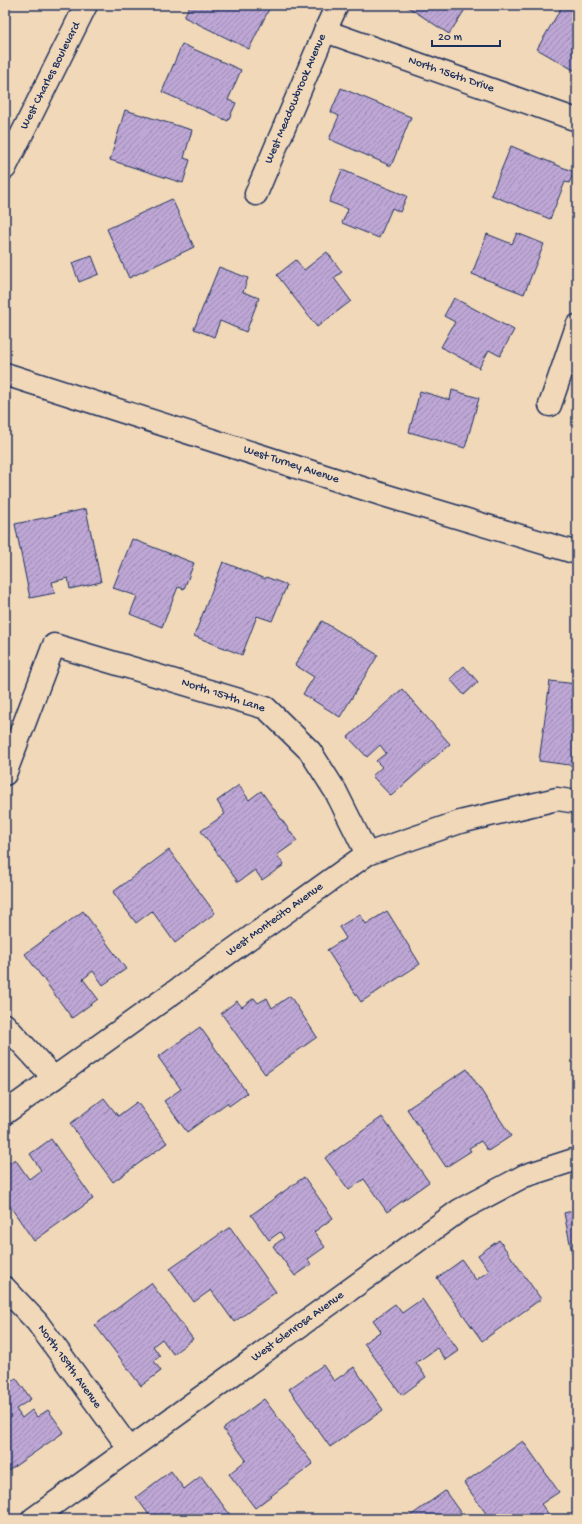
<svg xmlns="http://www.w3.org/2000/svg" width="582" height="1524" viewBox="0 0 582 1524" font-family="'Gochi Hand',sans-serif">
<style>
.building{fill:url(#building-hatch);stroke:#1b2f5e}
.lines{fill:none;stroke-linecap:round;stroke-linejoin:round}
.minor-casing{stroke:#1b2f5e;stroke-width:25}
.minor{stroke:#f1d8b9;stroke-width:22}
.labels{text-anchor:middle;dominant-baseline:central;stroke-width:3.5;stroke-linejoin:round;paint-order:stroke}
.street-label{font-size:12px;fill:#1b2f5e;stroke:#f1d8b9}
</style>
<defs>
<pattern id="building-hatch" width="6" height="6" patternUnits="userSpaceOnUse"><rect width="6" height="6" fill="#bea7d5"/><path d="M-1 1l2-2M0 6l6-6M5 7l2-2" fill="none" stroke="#9a88b0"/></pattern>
</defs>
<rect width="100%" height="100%" fill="#f1d8b9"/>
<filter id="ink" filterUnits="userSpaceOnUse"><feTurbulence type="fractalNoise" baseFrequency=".025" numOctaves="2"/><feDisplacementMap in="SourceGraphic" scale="8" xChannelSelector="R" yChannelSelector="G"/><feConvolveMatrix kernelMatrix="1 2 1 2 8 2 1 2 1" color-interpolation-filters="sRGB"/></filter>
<g filter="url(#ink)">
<g class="building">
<polygon points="190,5 271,5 249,49 184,17"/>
<polygon points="405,5 468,5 449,34"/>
<polygon points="563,5 577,12 577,72 537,49"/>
<polygon points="182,44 241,70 228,100 236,103 228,121 162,92"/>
<polygon points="341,88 411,117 391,166 329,139 339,116 331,112"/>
<polygon points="125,110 192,130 184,158 190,160 183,183 110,160"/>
<polygon points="511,146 574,172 569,183 565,182 550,219 491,195"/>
<polygon points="342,170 407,196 400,212 392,208 379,238 342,223 348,209 329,202"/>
<polygon points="172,199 194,247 129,278 107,229"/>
<polygon points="517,233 544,244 524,294 472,274 487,234 512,244"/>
<polygon points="327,252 342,272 334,278 351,301 317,327 277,275 296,260 304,270"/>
<polygon points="92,256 99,274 79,282 72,263"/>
<polygon points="219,267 248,278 243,292 259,298 246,332 220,321 214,337 194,329"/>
<polygon points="454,298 514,330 500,356 489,350 479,368 441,347 455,322 444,316"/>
<polygon points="452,390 479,398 465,448 409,432 420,391 450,400"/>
<polygon points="86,509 101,582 70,589 68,578 52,582 55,593 30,598 15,524"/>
<polygon points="132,539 194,563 184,589 178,587 162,627 130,614 137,596 113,588"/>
<polygon points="223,562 265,579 266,577 287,585 272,621 257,616 242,655 194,636"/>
<polygon points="322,621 378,655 340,717 303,694 314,677 295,665"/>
<polygon points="464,666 478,682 464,695 450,679"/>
<polygon points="550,681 577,684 577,766 539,761"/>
<polygon points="402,689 450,744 391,796 372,776 382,767 376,761 386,753 380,745 367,757 348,737"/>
<polygon points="239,785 249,800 261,791 297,841 277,855 284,865 262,880 255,870 238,882 201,831 225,814 217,801"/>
<polygon points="169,850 215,913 175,943 152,911 136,923 113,892"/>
<polygon points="83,911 126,969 103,985 93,971 83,979 98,999 72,1018 25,954"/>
<polygon points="387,911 420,964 361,1002 327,950 346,938 339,927 360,914 366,924"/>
<polygon points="290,996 317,1037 265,1074 221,1013 237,1001 242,1007 254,998 258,1003 267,998 272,1008"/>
<polygon points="200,1027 247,1093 229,1106 227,1103 187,1132 164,1101 181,1089 158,1057"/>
<polygon points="467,1069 511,1136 488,1151 481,1141 469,1148 471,1151 446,1167 407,1109"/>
<polygon points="104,1098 118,1116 137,1102 167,1143 113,1182 70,1124"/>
<polygon points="382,1117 429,1182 387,1212 364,1179 349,1190 325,1158"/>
<polygon points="51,1139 93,1199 34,1241 5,1199 5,1166 15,1159 29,1179 41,1170 30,1154"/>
<polygon points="304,1177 333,1218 314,1232 325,1247 308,1259 311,1265 295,1276 273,1246 284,1238 280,1232 269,1240 251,1215"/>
<polygon points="577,1210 577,1278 564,1213"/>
<polygon points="230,1227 276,1292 234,1322 211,1290 194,1302 170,1269"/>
<polygon points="499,1240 541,1299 482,1341 437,1278 462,1260 476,1280 489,1271 478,1255"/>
<polygon points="151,1283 193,1339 173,1354 162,1339 153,1346 160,1356 154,1361 161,1371 141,1386 95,1325"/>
<polygon points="422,1299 459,1351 446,1360 437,1348 416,1363 426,1377 402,1395 364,1343 381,1331 373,1320 395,1304 402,1313"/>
<polygon points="323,1365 334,1381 354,1367 383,1410 330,1447 289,1389"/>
<polygon points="16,1378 31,1399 16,1409 22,1418 32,1410 37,1417 48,1410 64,1432 5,1473 5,1385"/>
<polygon points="264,1399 313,1464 255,1508 229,1474 246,1460 223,1429"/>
<polygon points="523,1441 559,1492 541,1504 550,1516 546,1519 490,1519 464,1483"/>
<polygon points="171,1471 184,1489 201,1476 231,1516 227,1519 152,1519 136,1497"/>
<polygon points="445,1491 465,1519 406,1519"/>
</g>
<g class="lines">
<defs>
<g id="minor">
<polyline points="325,31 577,120"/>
<polyline points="5,168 86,5"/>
<polyline points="256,194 325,31 337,5"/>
<polyline points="5,374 387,496 577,553"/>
<polyline points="550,405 577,326"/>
<polyline points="5,774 54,645 266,708 310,751 336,792 367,854"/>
<polyline points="5,1025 54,1078"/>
<polyline points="5,1113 367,854 460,822 557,799 577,802"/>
<polyline points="5,1288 37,1322 129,1448"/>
<polyline points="33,1519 460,1210 524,1176 577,1159"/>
</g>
</defs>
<use href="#minor" class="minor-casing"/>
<use href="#minor" class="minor"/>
</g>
</g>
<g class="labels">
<g class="street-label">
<text transform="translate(451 75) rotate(19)">North 156th Drive</text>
<text transform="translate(51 76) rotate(-63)">West Charles Boulevard</text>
<text transform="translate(296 99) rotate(-67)">West Meadowbrook Avenue</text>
<text transform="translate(291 465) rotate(18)">West Turney Avenue</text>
<text transform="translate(223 696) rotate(18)">North 157th Lane</text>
<text transform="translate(275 920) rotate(-36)">West Montecito Avenue</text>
<text transform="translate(298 1327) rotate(-36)">West Glenrosa Avenue</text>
<text transform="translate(69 1367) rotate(54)">North 159th Avenue</text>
</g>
</g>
<rect width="582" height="1524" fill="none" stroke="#f1d8b9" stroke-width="20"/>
<rect x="10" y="10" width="562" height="1504" fill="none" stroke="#1b2f5e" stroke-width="1.5" filter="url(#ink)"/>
<path d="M432 40v6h68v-6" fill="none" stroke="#1b2f5e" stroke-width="2"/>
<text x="438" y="40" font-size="12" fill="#1b2f5e" stroke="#f1d8b9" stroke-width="3" paint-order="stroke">20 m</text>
</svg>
